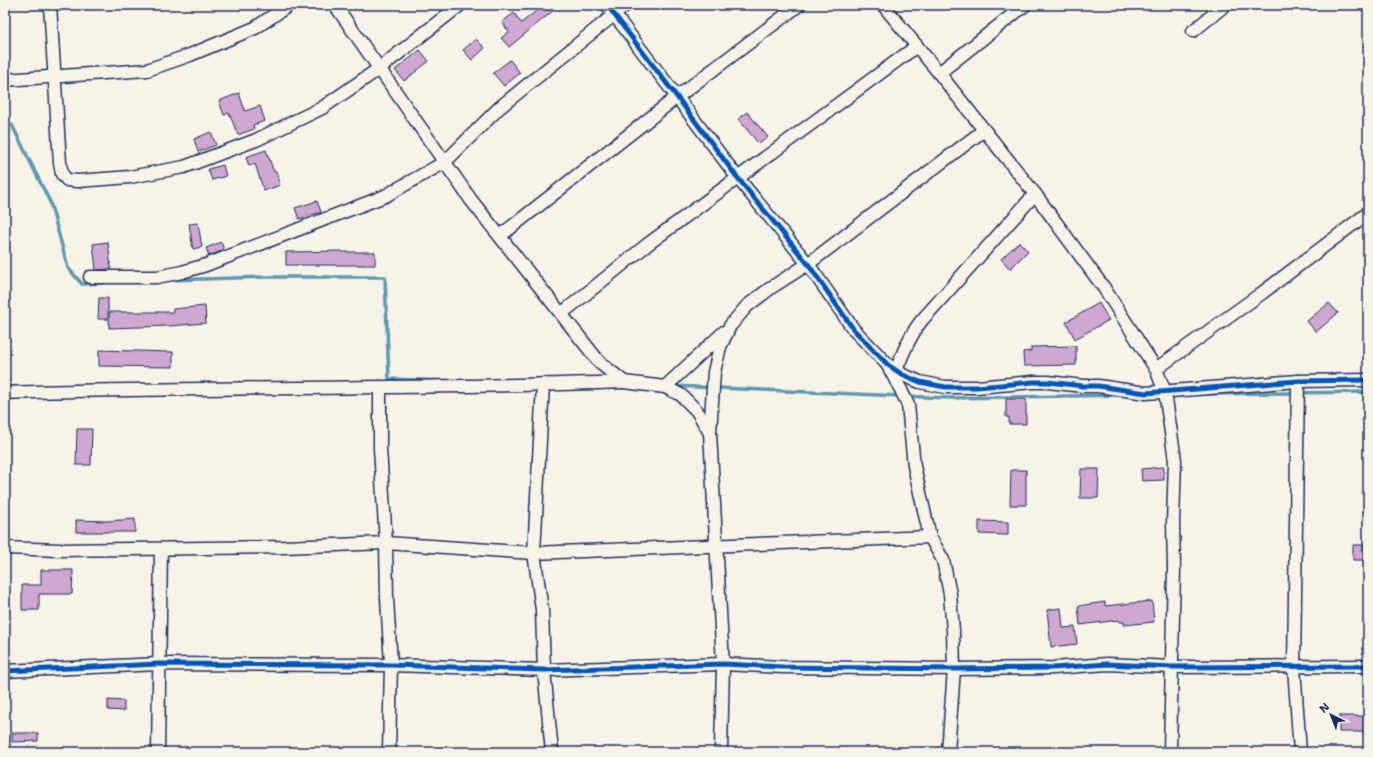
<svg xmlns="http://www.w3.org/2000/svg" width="1373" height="757" viewBox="0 0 1373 757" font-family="'Shantell Sans',sans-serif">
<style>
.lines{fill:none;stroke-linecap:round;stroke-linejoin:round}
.stream{stroke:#5f98b0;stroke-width:3.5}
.building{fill:#cfa8cf;stroke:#1b2f5e}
.minor-casing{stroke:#1b2f5e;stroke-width:15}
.minor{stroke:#f7f3e8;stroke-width:12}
.cycleway-casing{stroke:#f7f3e8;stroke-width:8}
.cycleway{stroke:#0057b8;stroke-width:5}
</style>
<rect width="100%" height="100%" fill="#f7f3e8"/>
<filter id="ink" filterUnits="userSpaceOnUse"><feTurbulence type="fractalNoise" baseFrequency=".025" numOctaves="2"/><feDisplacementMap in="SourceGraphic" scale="8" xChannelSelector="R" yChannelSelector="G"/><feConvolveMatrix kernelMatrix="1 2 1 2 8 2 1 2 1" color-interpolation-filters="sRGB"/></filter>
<g filter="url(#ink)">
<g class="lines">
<g class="stream">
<polyline points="12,125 50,202 68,268 82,284 104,283"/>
<polyline points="168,280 267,277 385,277 389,379 450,381"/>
<polyline points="672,386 949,398 1126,395"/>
<polyline points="1204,394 1368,392"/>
</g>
</g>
<g class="building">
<polygon points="544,5 550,5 554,10 509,47 501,38 509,32 502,22 514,13 521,23"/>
<polygon points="476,39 485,48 472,60 463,50"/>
<polygon points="420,50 429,61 404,81 395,70"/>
<polygon points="510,60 520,73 504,86 493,73"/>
<polygon points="239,93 245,111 260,106 265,121 253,125 254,129 238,135 229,113 224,115 219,101"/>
<polygon points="747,112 768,137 759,144 738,119"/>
<polygon points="211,132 216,145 198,152 194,139"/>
<polygon points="266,150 274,172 276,171 280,185 264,191 255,164 249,166 246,157"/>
<polygon points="223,165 226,176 212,180 208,169"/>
<polygon points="317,201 321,212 299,219 295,208"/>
<polygon points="198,223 202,247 193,249 189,224"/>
<polygon points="108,242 111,269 96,270 93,244"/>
<polygon points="221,242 224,250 209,256 206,248"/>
<polygon points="1019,242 1028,251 1010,269 1001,259"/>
<polygon points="342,251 342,252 375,252 375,265 286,265 286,252"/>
<polygon points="99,298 108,298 108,319 98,319"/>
<polygon points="1099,303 1109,320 1075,339 1066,322"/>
<polygon points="1329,303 1338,313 1316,332 1307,321"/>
<polygon points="205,306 206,323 169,326 109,328 109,312 173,312 173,309"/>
<polygon points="1076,346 1076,365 1024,366 1023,352 1031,351 1031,347"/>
<polygon points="99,350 173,352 173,367 99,366"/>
<polygon points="1006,399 1026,399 1026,424 1009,424 1009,417 1006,417"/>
<polygon points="77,429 92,429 91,465 76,465"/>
<polygon points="1164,467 1164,480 1142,481 1141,469"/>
<polygon points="1081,469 1099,469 1098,498 1080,498"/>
<polygon points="1011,470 1026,470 1026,505 1010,505"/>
<polygon points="135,519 135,532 76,532 76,520 107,521"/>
<polygon points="979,521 1008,522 1008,535 979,534"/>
<polygon points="1353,545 1367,545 1366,560 1353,560"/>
<polygon points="41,570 73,570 72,594 39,594 39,610 22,610 22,585 41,585"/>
<polygon points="1152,601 1154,622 1124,625 1124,622 1119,622 1119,620 1080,625 1078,606 1105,602 1105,606"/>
<polygon points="1061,608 1063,628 1075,627 1077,644 1051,647 1047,610"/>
<polygon points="108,700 124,701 124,711 108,710"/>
<polygon points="1339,716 1364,716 1363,732 1339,732"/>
<polygon points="12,733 38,733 38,741 12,742"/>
</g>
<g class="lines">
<defs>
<g id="minor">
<polyline points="50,5 60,163 62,174 67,180 78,181 130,177 184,167 256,140 322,108 380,68 460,5"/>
<polyline points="335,5 471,200 600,363 624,382 665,387 681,395 697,411 710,433"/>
<polyline points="607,5 677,97 737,177 808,264 854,330 888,365 903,375 920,382 945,387 977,387 1033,382 1048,382 1083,386 1098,386 1146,393 1298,381 1368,380"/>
<polyline points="883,5 939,73 1035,194 1104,288 1156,369 1165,392 1175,460 1173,522 1174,568 1170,752"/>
<polyline points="1193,31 1225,5"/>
<polyline points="939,73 1025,5"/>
<polyline points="5,80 147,70 190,55 255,28 289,5"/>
<polyline points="500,236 677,97 799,5"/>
<polyline points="90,277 157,277 182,272 206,265 385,196 445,162 499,108 626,5"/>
<polyline points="561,314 648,244 917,46"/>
<polyline points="888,366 901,390 908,405 914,466 930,537 943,560 950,594 953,631 954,669 948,752"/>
<polyline points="1156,369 1262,293 1368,213"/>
<path d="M896,371C903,352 910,335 922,320L1035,194"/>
<polyline points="1298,381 1294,667 1300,752"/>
<polyline points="543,384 534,553 542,610 544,670 552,752"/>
<polyline points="380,387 380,448 386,543 387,598 391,665 389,752"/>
<polyline points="665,387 724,332"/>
<path d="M5,393C211,386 418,390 624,382"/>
<polyline points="5,548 59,550 284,547 386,543 534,553 930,537"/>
<polyline points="5,671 159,664 391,665 544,670 723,664 783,667 954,669 1053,668 1107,664 1172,667 1368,666"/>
<polyline points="158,752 161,549"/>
<polyline points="721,752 723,664 710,433 714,372 720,347 730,326 747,306 772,287 808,264 984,130"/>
</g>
</defs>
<use href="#minor" class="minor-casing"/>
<use href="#minor" class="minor"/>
<defs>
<g id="cycleway">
<polyline points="607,5 677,97 737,177 808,264 854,330 888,365 903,375 920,382 945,387 977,387 1033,382 1048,382 1083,386 1098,386 1146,393 1298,381 1368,380"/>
<polyline points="5,671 159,664 391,665 544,670 723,664 783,667 954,669 1053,668 1107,664 1172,667 1368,666"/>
</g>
</defs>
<use href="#cycleway" class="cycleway-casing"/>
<use href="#cycleway" class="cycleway"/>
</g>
</g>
<rect width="1373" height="757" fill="none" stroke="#f7f3e8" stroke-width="20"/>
<rect x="10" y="10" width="1353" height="737" fill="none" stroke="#1b2f5e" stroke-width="1.5" filter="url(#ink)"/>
<g transform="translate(1331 715) rotate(317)" stroke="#f7f3e8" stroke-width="3" paint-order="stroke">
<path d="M0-3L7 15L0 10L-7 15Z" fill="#1b2f5e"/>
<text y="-6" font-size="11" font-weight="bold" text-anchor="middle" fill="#1b2f5e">N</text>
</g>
</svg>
